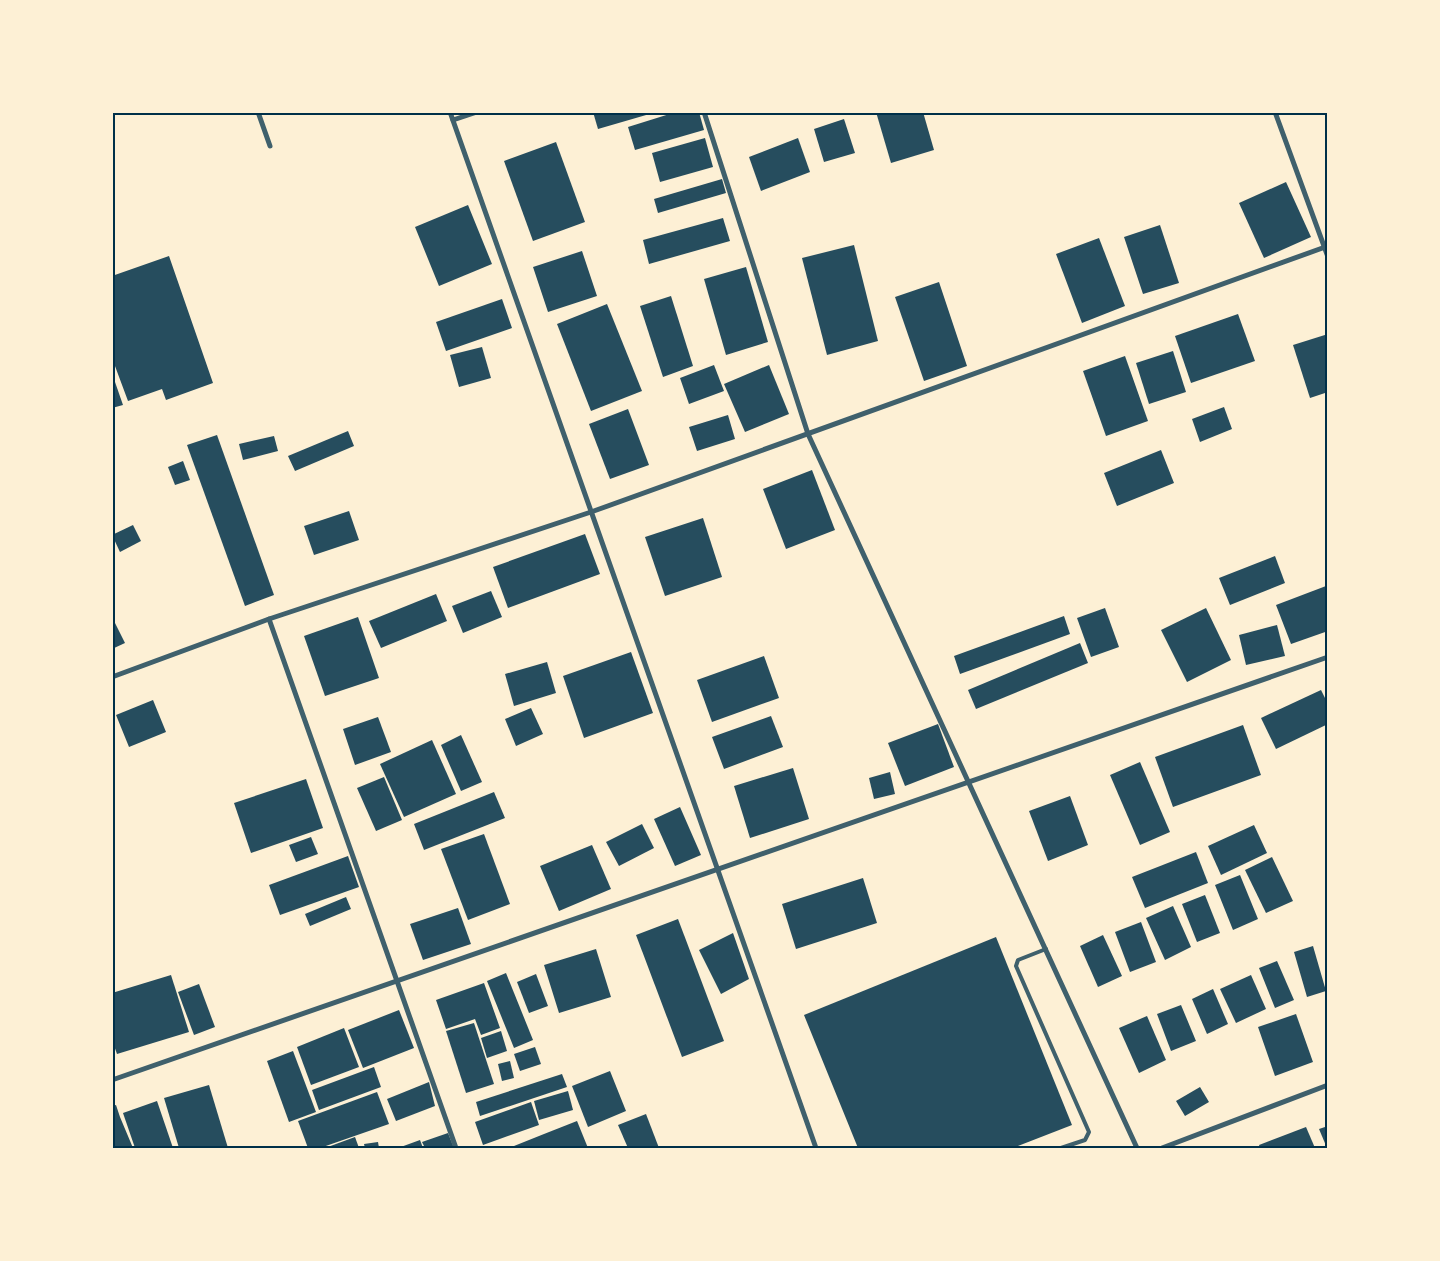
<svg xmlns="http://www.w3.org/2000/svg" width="1440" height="1261" viewBox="0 0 1440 1261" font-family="Overpass,sans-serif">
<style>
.building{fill:#264d5e}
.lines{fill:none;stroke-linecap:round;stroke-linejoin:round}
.service{stroke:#3f606c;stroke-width:4}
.minor{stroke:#3f606c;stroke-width:5}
.neatline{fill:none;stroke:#003049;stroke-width:2}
</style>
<rect width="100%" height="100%" fill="#fdf0d5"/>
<g class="building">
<polygon points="593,112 652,112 653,113 598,129"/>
<polygon points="676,112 699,112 704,130 635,150 628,127"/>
<polygon points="876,112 923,112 934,150 891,163"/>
<polygon points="844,119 855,153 824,162 814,129"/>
<polygon points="705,138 713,167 660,182 652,153"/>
<polygon points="798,138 810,172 761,191 749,157"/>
<polygon points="556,142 585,222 533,241 504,161"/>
<polygon points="722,179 726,193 658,213 654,199"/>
<polygon points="1286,182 1311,237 1264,258 1239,203"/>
<polygon points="468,205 492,264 439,286 415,227"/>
<polygon points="723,218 730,241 649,264 643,240"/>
<polygon points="1160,225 1179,283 1143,294 1124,237"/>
<polygon points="1099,238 1125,306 1082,323 1056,254"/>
<polygon points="854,245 878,341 827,355 802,258"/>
<polygon points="582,251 597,296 548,312 533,267"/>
<polygon points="169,256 213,383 166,400 162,389 128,401 112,358 112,276"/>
<polygon points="746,267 768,342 726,355 704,279"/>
<polygon points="939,282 967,366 924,381 895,297"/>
<polygon points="671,296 693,366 663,377 640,306"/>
<polygon points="502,299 512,328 446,351 436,322"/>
<polygon points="607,304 642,391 591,411 557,324"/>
<polygon points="1238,314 1255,361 1191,383 1175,336"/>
<polygon points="1328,334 1328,392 1310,398 1293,345"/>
<polygon points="482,347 491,378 459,387 450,355"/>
<polygon points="1173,351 1186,392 1149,404 1136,363"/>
<polygon points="1125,356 1148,421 1106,436 1083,371"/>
<polygon points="714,365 724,391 689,404 680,378"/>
<polygon points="769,365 789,414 745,432 724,384"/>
<polygon points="115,382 123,405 112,408 112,383"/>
<polygon points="1224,407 1232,429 1200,442 1192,419"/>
<polygon points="628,409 649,465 610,479 589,424"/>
<polygon points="728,415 735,439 697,451 689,427"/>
<polygon points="348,431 354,446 295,471 288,456"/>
<polygon points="217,435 274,595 245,606 187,445"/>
<polygon points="274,436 278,451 243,460 239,444"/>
<polygon points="1161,450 1174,483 1117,506 1104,473"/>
<polygon points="183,461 190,480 175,485 168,467"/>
<polygon points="812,470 835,530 786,549 763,489"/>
<polygon points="349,511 359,540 314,555 304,526"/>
<polygon points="703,518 722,577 665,596 645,537"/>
<polygon points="133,525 141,541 120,552 112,535"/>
<polygon points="585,534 600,574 508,608 493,567"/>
<polygon points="1275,556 1285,583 1230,605 1219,578"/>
<polygon points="1326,586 1328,631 1291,644 1276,605"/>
<polygon points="491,591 502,617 463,633 452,606"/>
<polygon points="436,594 447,621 381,648 369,621"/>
<polygon points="1105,608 1119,647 1091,657 1077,618"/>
<polygon points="1206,608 1231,660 1187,682 1161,630"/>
<polygon points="1064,616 1070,634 960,674 954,656"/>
<polygon points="112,617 125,643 112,649"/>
<polygon points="358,617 379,678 325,696 304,636"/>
<polygon points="1277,625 1285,656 1246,665 1239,635"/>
<polygon points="1080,643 1088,663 976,709 968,690"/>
<polygon points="631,652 653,713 584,738 563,676"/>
<polygon points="764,656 779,698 712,722 697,680"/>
<polygon points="547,662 556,693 514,706 505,674"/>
<polygon points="1321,690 1328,704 1328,724 1276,749 1261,718"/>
<polygon points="153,700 166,732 129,747 116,715"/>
<polygon points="531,708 543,734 516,746 505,719"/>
<polygon points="771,716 783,747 724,769 712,737"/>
<polygon points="378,717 391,752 355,765 343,729"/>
<polygon points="938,724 954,767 905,786 888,743"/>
<polygon points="1243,725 1261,775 1173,807 1155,757"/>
<polygon points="461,735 482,782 461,791 441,745"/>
<polygon points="432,740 456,794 404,817 380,764"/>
<polygon points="1140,762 1170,832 1140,845 1110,775"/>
<polygon points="793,768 809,819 750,838 734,786"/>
<polygon points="890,772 895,794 874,799 869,778"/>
<polygon points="384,777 402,820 376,831 357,788"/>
<polygon points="306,779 323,828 251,853 234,803"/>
<polygon points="494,792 505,818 424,850 414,824"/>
<polygon points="1070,796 1088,845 1048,861 1029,811"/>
<polygon points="680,807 701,855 675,866 654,819"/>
<polygon points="642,824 654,848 619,866 606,842"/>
<polygon points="1254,825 1267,853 1221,875 1208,846"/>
<polygon points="484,834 510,904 468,920 441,849"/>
<polygon points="311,837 318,854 296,862 289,845"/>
<polygon points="592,845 611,889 559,911 540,866"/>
<polygon points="1196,852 1208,883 1145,908 1132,877"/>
<polygon points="348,856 359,887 280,915 269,885"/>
<polygon points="1272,857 1293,901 1266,913 1245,870"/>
<polygon points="1240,875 1258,919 1233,930 1215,885"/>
<polygon points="863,878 877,923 796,949 782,904"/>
<polygon points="1205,895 1220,933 1197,942 1182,904"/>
<polygon points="346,897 351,909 310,926 305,914"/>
<polygon points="1173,906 1191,947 1165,960 1146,918"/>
<polygon points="458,908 471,944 423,960 410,924"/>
<polygon points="678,919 724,1041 682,1057 636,935"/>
<polygon points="1141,922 1156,962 1130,972 1115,932"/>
<polygon points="733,933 749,979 721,994 699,950"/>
<polygon points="1103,935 1122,976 1098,987 1080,946"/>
<polygon points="996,937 1072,1125 1013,1148 858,1148 804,1015"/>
<polygon points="1313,946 1326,991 1307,997 1294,952"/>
<polygon points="596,949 611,997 559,1013 544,965"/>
<polygon points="1277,961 1294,1000 1275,1008 1259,968"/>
<polygon points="506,973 533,1040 514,1048 487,981"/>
<polygon points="536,974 548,1006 529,1013 517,982"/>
<polygon points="171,975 189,1032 117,1054 112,1040 112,993"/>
<polygon points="1251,975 1266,1009 1236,1023 1220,989"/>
<polygon points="484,983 500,1028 481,1035 475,1019 446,1029 436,1000"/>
<polygon points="199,984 215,1027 194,1035 178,992"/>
<polygon points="1213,989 1228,1024 1207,1034 1192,999"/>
<polygon points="1181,1005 1196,1041 1171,1051 1157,1014"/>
<polygon points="399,1010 414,1048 363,1068 348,1030"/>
<polygon points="1296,1014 1313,1062 1275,1076 1258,1027"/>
<polygon points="1147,1016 1166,1060 1139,1073 1119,1028"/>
<polygon points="474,1023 494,1084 466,1093 446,1031"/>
<polygon points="344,1028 359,1067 311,1085 297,1047"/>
<polygon points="501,1031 507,1051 487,1058 481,1038"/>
<polygon points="535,1047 541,1064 520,1071 514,1054"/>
<polygon points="293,1051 316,1112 289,1122 267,1061"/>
<polygon points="510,1061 514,1078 502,1081 498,1064"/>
<polygon points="374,1067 381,1087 319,1110 312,1090"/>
<polygon points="610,1071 626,1111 588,1127 572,1086"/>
<polygon points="562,1074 567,1087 480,1116 476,1102"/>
<polygon points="429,1082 435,1106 396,1121 387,1099"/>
<polygon points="209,1085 228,1148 179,1148 164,1098"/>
<polygon points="1200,1087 1209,1102 1185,1116 1176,1101"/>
<polygon points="568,1091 573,1110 539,1120 534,1101"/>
<polygon points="377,1092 389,1124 320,1148 308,1148 298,1121"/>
<polygon points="157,1101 173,1148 135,1148 123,1113"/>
<polygon points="531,1102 539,1125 483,1145 475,1122"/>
<polygon points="116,1105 120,1117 133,1148 112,1148 112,1106"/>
<polygon points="646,1114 659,1148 628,1148 618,1125"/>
<polygon points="577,1121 588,1148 509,1148 544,1134"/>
<polygon points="1328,1126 1328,1148 1327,1148 1319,1129"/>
<polygon points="1306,1127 1315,1148 1260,1148 1259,1145"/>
<polygon points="448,1133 454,1148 425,1148 422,1142"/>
<polygon points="355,1137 359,1148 325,1148"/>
<polygon points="420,1140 423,1148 398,1148"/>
<polygon points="378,1142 379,1148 365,1148 364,1144"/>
</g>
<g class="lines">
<polyline class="service" points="1046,949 1018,960 1016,966 1089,1132 1085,1140 1061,1148"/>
<g class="minor">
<polyline points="258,112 270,146"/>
<polyline points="450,112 816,1148"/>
<polyline points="704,112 808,434 1137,1148"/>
<polyline points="1275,112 1328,257"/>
<polyline points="453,120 477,112"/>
<polyline points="269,619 456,1148"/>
<polyline points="112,677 269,619 591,512 1328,246"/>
<polyline points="112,1080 1328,657"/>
<polyline points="1162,1148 1328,1085"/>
</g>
</g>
<rect width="1440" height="1261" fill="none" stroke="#fdf0d5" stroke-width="228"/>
<rect x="114" y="114" width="1212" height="1033" class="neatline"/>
</svg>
